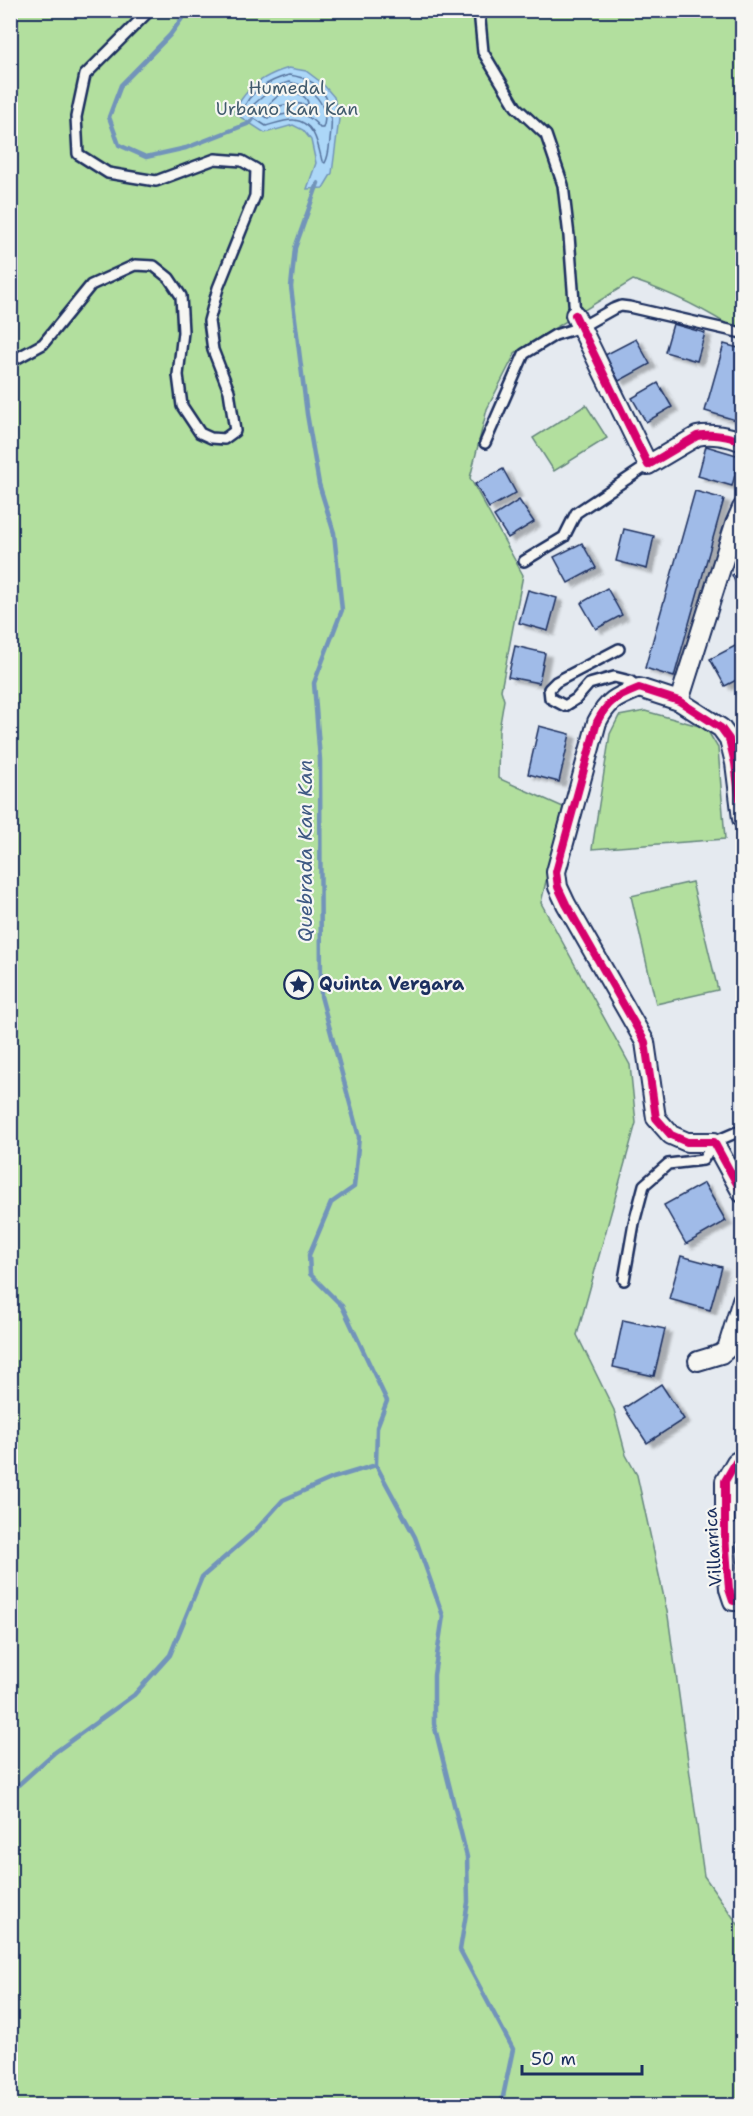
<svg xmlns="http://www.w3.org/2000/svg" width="753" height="2116" viewBox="0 0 753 2116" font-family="'Shantell Sans',sans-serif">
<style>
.green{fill:#b2df9e;stroke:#66877e;stroke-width:1.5}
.water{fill:#acd7f8;stroke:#7294ba;stroke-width:1.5}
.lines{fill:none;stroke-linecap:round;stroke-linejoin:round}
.shore{stroke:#55729c;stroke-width:1.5}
.stream{stroke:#7294ba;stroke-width:4.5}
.building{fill:#a0bbe8;stroke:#1b2f5e;stroke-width:1.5;filter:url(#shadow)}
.service-casing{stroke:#1b2f5e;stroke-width:14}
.minor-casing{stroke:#1b2f5e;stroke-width:22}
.service{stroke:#f6f6f2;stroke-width:9}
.minor{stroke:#f6f6f2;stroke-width:18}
.cycleway-casing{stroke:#f6f6f2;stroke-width:11}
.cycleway{stroke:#d6006c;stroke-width:8}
.labels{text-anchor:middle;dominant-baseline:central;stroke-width:4.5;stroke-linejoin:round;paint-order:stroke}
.park-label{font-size:18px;fill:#415b6e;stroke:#f6f6f2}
.poi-label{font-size:18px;font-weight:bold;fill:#1b2f5e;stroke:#f6f6f2;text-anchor:start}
.street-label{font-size:18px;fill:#1b2f5e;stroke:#f6f6f2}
.water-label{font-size:20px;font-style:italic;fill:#3f5984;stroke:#f6f6f2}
</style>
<defs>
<filter id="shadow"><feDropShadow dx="6" dy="4" stdDeviation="1.5" flood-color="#0004"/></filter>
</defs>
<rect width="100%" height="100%" fill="#e5eaf0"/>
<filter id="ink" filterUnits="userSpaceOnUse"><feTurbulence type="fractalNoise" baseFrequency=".0167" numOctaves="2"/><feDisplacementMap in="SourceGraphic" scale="12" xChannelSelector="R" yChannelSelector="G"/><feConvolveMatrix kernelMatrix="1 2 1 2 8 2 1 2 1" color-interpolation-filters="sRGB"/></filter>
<g filter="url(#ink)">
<g class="green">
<path d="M11,11H742V334C708,311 672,293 633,280L516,352L487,409L470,478L523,575L501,690L504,700L499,730L498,778L563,807L541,903L630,1065L636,1123L577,1335L614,1410L626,1455L637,1475L668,1616L704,1876L742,1930V2105L11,2106Z"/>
<polygon points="586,405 607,438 554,471 533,438"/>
<polygon points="645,711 706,728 718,748 725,839 592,849 610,734 619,716"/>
<polygon points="692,882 718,990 656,1004 631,896"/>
</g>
<path class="water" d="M289,68L306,71L322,83L334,97L339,119L332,173L323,188L307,189L316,163L311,140L303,130L293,125L265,133L234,113C244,88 264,75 289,68Z"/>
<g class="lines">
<g class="shore">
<path d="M289,75C327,80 335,106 330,140C329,148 329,156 325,163L322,161C318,145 315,122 294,120C286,119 274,124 266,126L243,111C248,91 271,80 289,75Z"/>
<path d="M289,82C311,85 331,106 323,128H320C303,107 291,113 268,118L253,109V105L274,87Z"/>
<path d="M290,91C297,92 309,97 308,105L292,103L272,108L269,106L270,103L279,95Z"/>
</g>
<g class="stream">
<polyline points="188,10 170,35 121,85 109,117 119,145 146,157 186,148 250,123 253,119"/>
<polyline points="318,183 295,248 291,287 307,414 319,484 334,533 342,610 314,683 320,760 321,996 359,1137 354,1187 331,1203 309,1255 310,1274 342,1306 387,1401 377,1427 376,1465 415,1537 443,1616 434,1675 434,1724 467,1857 468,1902 460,1950 513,2049 501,2106"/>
<polyline points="10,1790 16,1787 54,1753 134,1695 170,1655 202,1577 255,1531 283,1500 333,1478 376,1465"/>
</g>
</g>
<g class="building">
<polygon points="673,324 705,333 697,361 665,352"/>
<polygon points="636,339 650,364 619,381 605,355"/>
<polygon points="724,344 742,349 742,407 739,421 705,411"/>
<polygon points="658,383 672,407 646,422 632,398"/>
<polygon points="706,446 740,456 732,486 698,476"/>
<polygon points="503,469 516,493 489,508 475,484"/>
<polygon points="695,491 724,499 674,677 645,668"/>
<polygon points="519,500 534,522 508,538 494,516"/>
<polygon points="624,529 654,536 647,569 616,561"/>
<polygon points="582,543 596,568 568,583 554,557"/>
<polygon points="742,570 742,596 732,575"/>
<polygon points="607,588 622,615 596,629 581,603"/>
<polygon points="528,590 557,598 548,631 519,623"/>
<polygon points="737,645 742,655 742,677 725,686 710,659"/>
<polygon points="515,646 545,653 539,683 508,677"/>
<polygon points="539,726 570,734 559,782 528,774"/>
<polygon points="704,1183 726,1221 686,1244 664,1205"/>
<polygon points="681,1256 722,1267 710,1310 669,1299"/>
<polygon points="623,1320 665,1329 654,1376 613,1367"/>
<polygon points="661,1384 684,1419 647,1443 624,1408"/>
</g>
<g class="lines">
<defs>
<g id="service">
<polyline points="479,10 483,52 516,107 546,135 563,185 569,236 575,315"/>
<polyline points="10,362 43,344 91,285 135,265 154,266 169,278 181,296 183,332 178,375 182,406 200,433 211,438 224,439 235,431 229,391 213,350 209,321 218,288 255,196 256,169 242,161 215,159 156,181 108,173 78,154 76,117 85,75 150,10"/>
<polyline points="485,443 524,354 555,335 581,327 613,309 621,306 629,307 742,333"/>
<polyline points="524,561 564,537 576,513 648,465"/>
<polyline points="619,649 556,682 549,689 550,698 565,706 576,699 589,684 614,677 630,681 639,688"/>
<polyline points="624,1280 634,1223 644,1185 668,1164 703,1160 714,1142 742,1130"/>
</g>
<g id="minor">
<path d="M575,315L648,465L697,436C711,433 730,436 742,442"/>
<polyline points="679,701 735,524 742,508"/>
<path d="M742,819L735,763L729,739L721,728L679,701L639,688C617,697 608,700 597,722L556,872L558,887L566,904L645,1042L656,1118L671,1135L687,1142H714L742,1193"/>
<polyline points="698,1361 721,1354 727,1349 742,1300"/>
<polyline points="742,1459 736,1462 725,1481 725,1535 729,1589 733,1601 742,1601"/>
<polyline points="725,1535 742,1532"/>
</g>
</defs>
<use href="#service" class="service-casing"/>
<use href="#minor" class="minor-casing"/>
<use href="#service" class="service"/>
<use href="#minor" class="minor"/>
<defs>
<g id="cycleway">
<path d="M575,315L648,465L697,436C711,433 730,436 742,442"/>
<path d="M742,819L735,763L729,739L721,728L679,701L639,688C617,697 608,700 597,722L556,872L558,887L566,904L645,1042L656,1118L671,1135L687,1142H714L742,1193"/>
<polyline points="742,1459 736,1462 725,1481 725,1535 729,1589 733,1601 742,1601"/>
</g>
</defs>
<use href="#cycleway" class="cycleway-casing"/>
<use href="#cycleway" class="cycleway"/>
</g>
</g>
<defs>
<symbol id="sight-ring" viewBox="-11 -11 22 22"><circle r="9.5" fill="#f6f6f2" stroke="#1b2f5e" stroke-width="1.5"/><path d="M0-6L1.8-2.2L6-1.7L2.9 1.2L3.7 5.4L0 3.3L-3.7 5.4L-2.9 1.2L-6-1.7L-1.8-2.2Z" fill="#1b2f5e"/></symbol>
</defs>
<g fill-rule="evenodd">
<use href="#sight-ring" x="282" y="968" width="33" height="33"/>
</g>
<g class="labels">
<g class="park-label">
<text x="287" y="88">Humedal<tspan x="287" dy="21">Urbano Kan Kan</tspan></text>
</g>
<g class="poi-label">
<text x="319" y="984">Quinta Vergara</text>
</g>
<g class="street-label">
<text transform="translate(713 1547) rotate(-94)">Villarrica</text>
</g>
<g class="water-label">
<text transform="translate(305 851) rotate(-90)">Quebrada Kan Kan</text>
</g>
</g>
<rect width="753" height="2116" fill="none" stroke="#f6f6f2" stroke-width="36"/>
<rect x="18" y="18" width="717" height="2080" fill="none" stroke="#1b2f5e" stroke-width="2" filter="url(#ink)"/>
<path d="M522 2065v9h120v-9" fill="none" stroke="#1b2f5e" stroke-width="3"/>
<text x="531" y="2065" font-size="18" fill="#1b2f5e" stroke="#f6f6f2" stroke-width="4.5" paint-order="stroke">50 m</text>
</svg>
